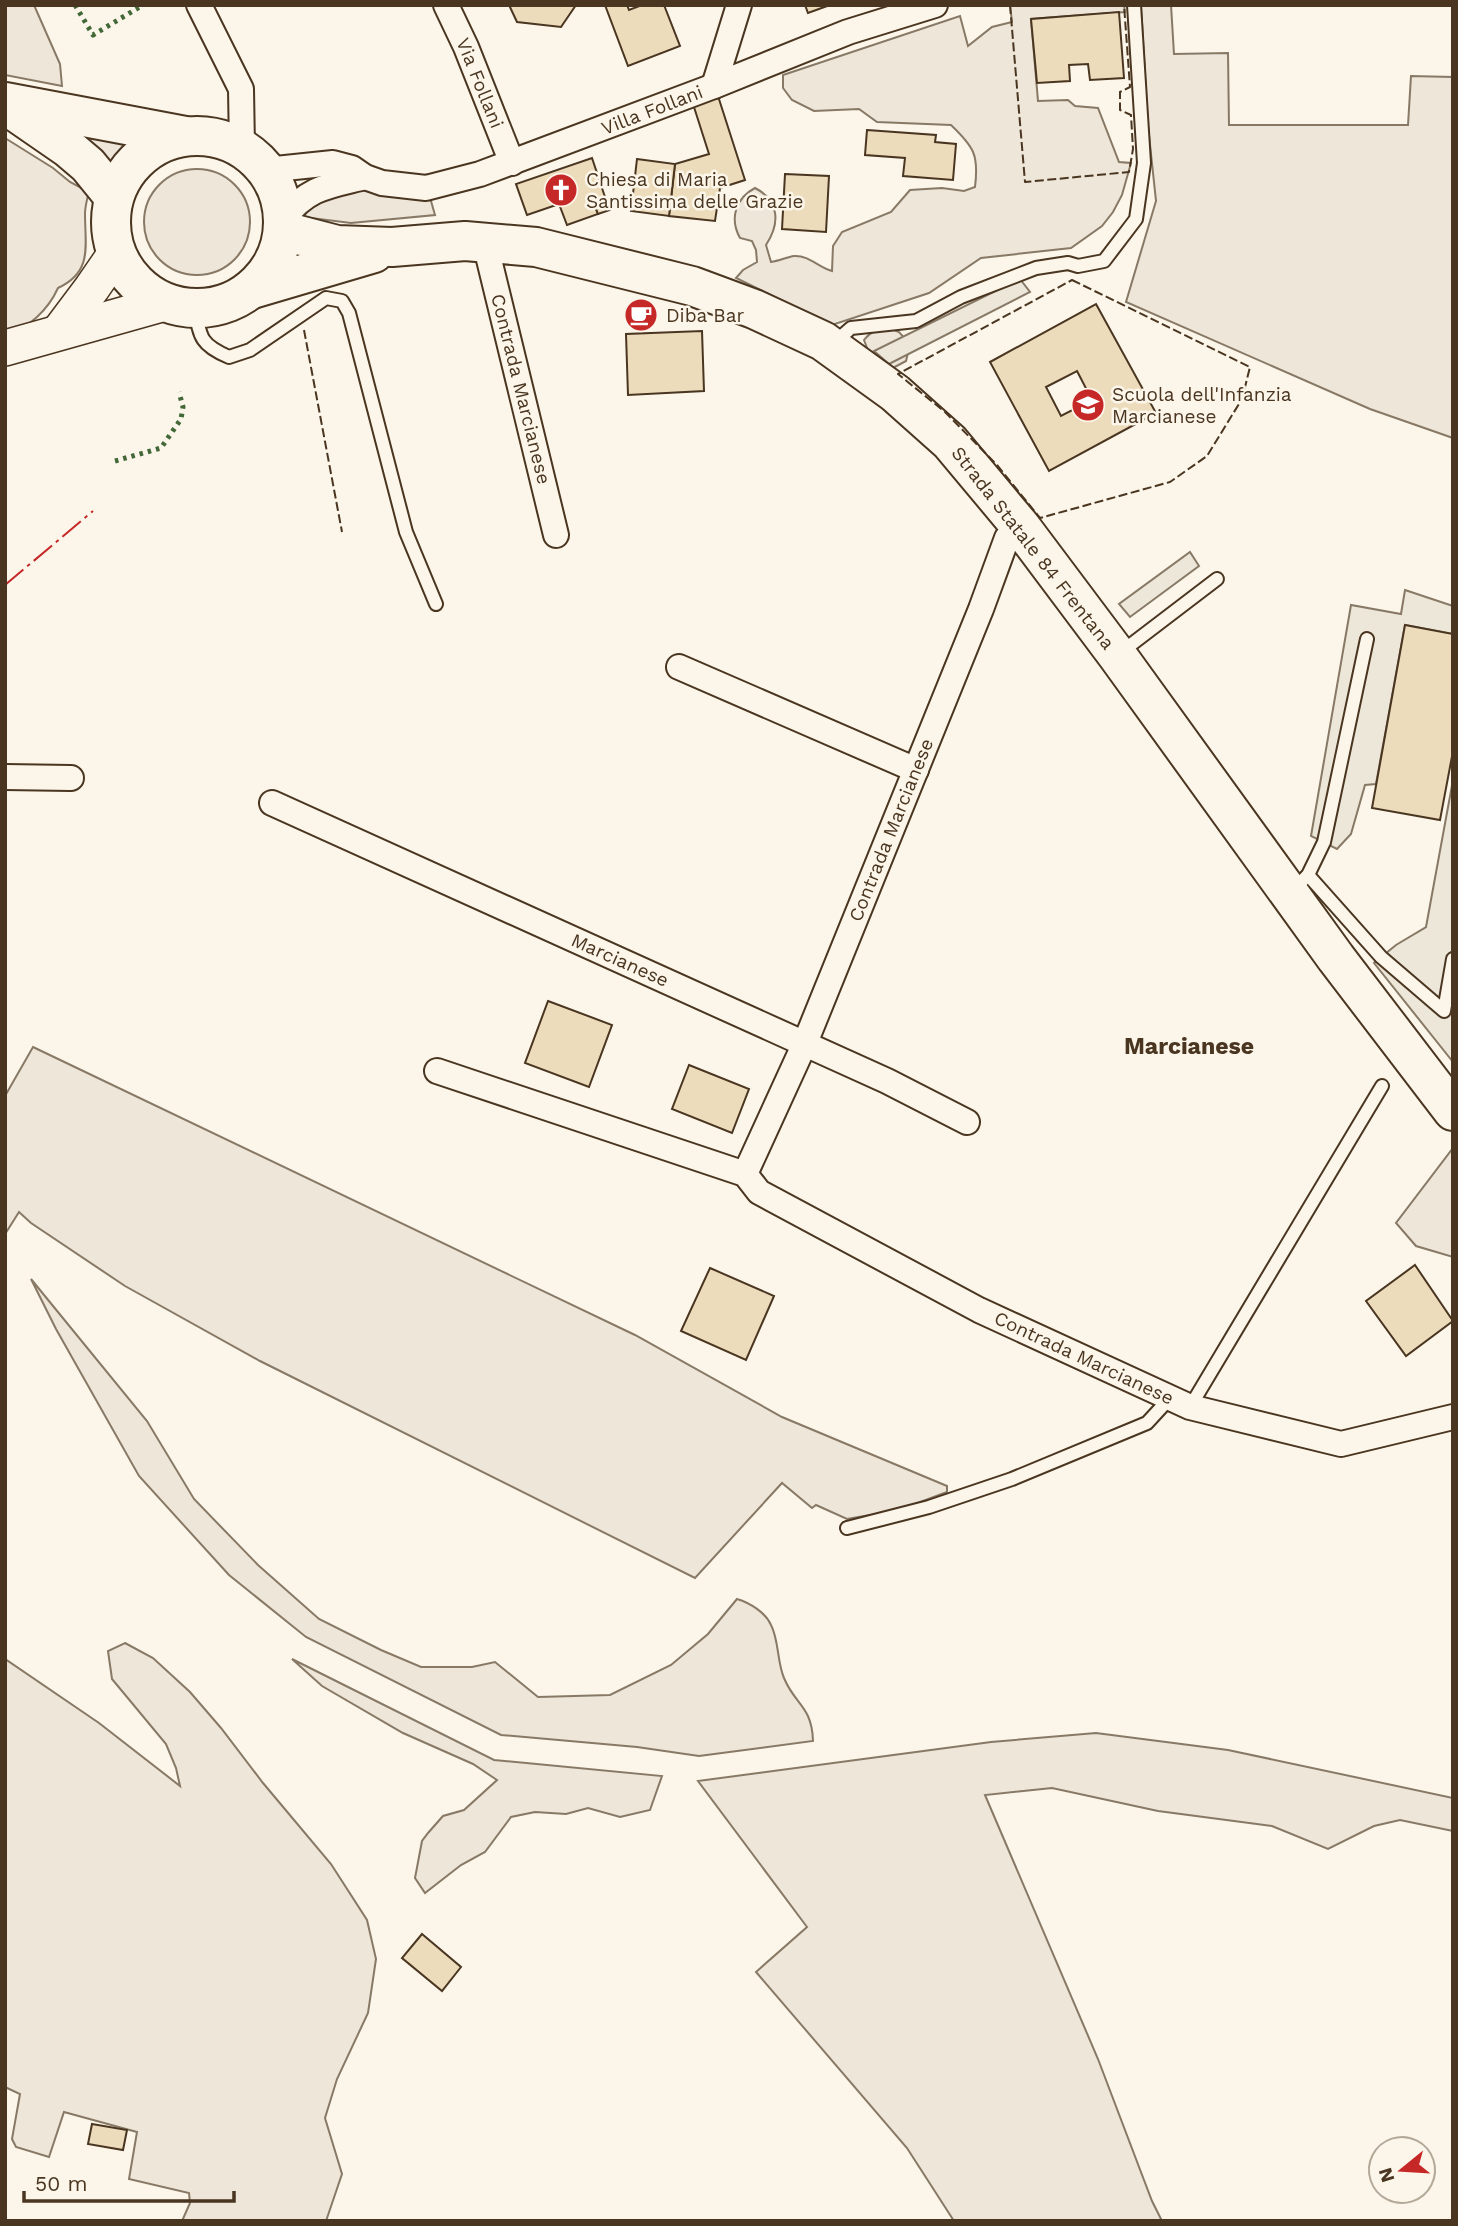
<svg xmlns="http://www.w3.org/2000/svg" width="1458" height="2226" viewBox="0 0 1458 2226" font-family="'Work Sans',sans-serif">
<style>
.green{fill:#ede6d9;stroke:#887966;stroke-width:2}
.parking{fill:#ede7d9;stroke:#887966;stroke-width:2}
.building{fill:#ecdcbc;stroke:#4a3520;stroke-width:2;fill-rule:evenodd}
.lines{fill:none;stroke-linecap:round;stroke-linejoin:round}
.lane-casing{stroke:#4a3520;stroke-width:16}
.street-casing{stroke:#4a3520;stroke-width:28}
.secondary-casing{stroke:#4a3520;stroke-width:38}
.primary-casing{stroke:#4a3520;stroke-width:42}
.lane{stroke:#fbf6e9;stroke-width:12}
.street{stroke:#fbf6e9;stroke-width:24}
.secondary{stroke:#fbf6e9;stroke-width:35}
.primary{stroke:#fbf6e9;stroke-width:38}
.hedge{stroke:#436837;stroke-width:5;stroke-dasharray:3.5 5;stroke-linecap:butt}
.fence{stroke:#4a3520;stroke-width:2;stroke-dasharray:9 3.5;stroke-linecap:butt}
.power{stroke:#c62828;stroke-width:2;stroke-dasharray:24 5 3.5 5;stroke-linecap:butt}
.labels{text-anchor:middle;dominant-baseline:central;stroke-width:5;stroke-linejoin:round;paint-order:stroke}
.street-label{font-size:19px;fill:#4a3520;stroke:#fbf6e9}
.poi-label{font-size:19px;fill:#4a3520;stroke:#fbf6e9;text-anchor:start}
.quarter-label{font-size:23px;font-weight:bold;fill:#4a3520;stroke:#fbf6e9}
</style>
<rect width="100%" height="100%" fill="#fbf6e9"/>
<g class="green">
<polygon points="5,5 34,5 60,64 62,86 5,75"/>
<path d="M1010,5H1124L1125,12L1031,19L1038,101L1068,100L1075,106L1098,108L1119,162L1131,163L1122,195L1113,212L1102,226L1071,248L981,258L929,293L832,325L736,278L743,270L757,262L756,250L752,241L740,238C729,218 736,198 755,188C780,201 780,224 766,245L771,262C779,261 787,257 794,256C809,255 819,268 832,271L833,246L842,232L891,212L910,190L942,188L964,191L975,187C979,155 974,147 951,125L877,122L859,109L814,111L792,100L783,88V75L960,16L968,46L992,27L1012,22Z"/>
<polygon points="1141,5 1171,5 1174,54 1228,53 1229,125 1408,125 1411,76 1453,77 1453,438 1370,409 1126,302 1156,201 1148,126"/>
<polygon points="36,111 129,143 108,167"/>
<path d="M5,138L53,168L70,182L89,192C87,199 85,207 85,214C85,246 93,272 58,288C48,310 29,328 5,336Z"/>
<circle cx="197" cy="222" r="53"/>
<polygon points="364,188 429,194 435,215 351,223 303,217 319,196"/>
<path d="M889,328L899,332L910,344L906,361L891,369L869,353L864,340C871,331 878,329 889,328Z"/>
<polygon points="33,1047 635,1335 782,1417 947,1486 947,1492 899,1510 847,1519 816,1505 812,1508 782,1483 695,1578 260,1361 125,1286 31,1223 19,1212 7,1231 5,1226 5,1096"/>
<polygon points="1453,1148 1453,1257 1416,1246 1396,1223"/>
<path d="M31,1279L147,1421L194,1499L258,1565L319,1619L381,1650L421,1667H472L495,1662L538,1697L610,1695L671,1665L708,1634L737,1599C750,1603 765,1612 771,1625C779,1640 777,1662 784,1678C795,1705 812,1706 813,1741L699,1756L637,1747L501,1735L306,1637L229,1575L139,1476L56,1329Z"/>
<polygon points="125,1643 153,1658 190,1692 221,1728 263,1783 331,1864 367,1920 376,1959 368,2013 337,2079 325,2118 342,2174 326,2221 182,2221 190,2203 189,2193 129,2179 137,2132 64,2112 49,2157 16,2147 12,2139 20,2094 5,2087 5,1659 99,1723 180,1786 176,1768 166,1744 112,1679 108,1651"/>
<polygon points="292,1659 494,1760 662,1776 650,1810 620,1817 588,1808 566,1814 535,1812 511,1817 485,1852 461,1865 425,1893 415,1878 422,1841 428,1833 443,1816 464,1810 497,1780 473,1764 403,1733 322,1686"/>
<polygon points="1096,1733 1228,1750 1453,1798 1453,1831 1400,1820 1374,1826 1328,1849 1272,1826 1158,1811 1052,1788 985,1795 1098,2059 1152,2201 1162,2221 954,2221 907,2148 756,1972 807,1927 698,1781 991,1742"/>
</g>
<g class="parking">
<polygon points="1020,279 1030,292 889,364 874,351"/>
<polygon points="1190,552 1199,566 1130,617 1119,604"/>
<polygon points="1405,590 1453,606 1453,634 1405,625 1376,784 1365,785 1351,834 1337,849 1311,836 1351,605 1401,614"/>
<polygon points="1453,780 1453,1062 1374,963 1396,945 1426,927"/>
</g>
<g class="building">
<polygon points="509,5 576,5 561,27 517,22"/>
<polygon points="605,5 627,5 629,10 642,5 664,5 680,46 628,66"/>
<polygon points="805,5 830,5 808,13"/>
<polygon points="1119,12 1124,78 1090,80 1088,64 1069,65 1070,81 1037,83 1031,19"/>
<polygon points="718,96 745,180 720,188 715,221 669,216 675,164 709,154 693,104"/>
<polygon points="867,130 936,135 935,142 956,144 953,180 903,176 905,158 865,155"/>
<polygon points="592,158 605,197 593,201 598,214 567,225 559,204 527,215 516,184"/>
<polygon points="637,159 675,164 669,216 631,211"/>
<polygon points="785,174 829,176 826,232 782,229"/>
<polygon points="605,197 610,210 598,214 593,201"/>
<path d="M1096,304L1156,413L1049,471L990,362ZM1077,371L1092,400L1061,416L1046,387Z"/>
<polygon points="702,331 704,391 628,395 626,334"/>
<polygon points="1405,625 1453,634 1453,751 1440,820 1372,808"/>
<polygon points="548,1001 612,1025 589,1087 525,1063"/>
<polygon points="689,1065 749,1089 732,1133 672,1109"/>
<polygon points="1415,1265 1453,1321 1406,1356 1366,1301"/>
<polygon points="710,1268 774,1296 746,1360 681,1331"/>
<polygon points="422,1934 461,1967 442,1991 402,1958"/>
<polygon points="92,2124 127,2130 123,2150 88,2144"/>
</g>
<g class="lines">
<defs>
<g id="lane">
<path d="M195,309C200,338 201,345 229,357L250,350L326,298L342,301L349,313L406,532L436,604"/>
<polyline points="834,343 851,328 916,321 961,297 1036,268 1068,263 1078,266 1104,261 1136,219 1144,163 1134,5"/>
<polyline points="1120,653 1217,579"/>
<polyline points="1308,875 1381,957 1444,1011 1453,959"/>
<polyline points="1292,891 1308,875 1324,842 1367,639"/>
<polyline points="1190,1407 1382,1086"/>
<polyline points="847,1528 929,1507 1012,1479 1147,1423 1170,1398"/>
</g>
<g id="street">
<polyline points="199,5 241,89 242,148"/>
<polyline points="446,5 466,47 512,163"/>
<polyline points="714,86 739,5"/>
<polyline points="266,170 333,163 352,168 365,177 382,183 426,188 480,174 714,86 848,32 935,5"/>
<path d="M284,218C308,187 329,186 365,177"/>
<polyline points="485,243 556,535"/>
<polyline points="679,667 916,770"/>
<polyline points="5,777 71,778"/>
<polyline points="272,803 887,1081 967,1122"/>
<polyline points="437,1071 745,1174 759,1192 979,1310 1190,1407 1341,1444 1453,1417"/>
<polyline points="745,1174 805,1043 981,609 1007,538 1021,527"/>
</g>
<g id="secondary">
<polyline points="59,332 92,288 116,253"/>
<polyline points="5,348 165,303"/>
</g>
<g id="primary">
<polyline points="5,102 185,136"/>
<polyline points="13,110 68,148 88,165 114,197"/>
<circle cx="197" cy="222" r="86"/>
<polyline points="283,231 337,245 392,247 465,241 536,247 692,286 754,309 823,341 895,393 950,442 1021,527 1117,655 1336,958 1453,1111"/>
<polyline points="252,289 374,253"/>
</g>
</defs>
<use href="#lane" class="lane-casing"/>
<use href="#street" class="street-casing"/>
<use href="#secondary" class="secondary-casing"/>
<use href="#primary" class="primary-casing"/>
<use href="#lane" class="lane"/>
<use href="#street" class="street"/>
<use href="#secondary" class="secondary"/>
<use href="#primary" class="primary"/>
<g class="hedge">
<polyline points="75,5 93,35 143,5"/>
<polyline points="115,461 161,448 181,419 183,407 179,392"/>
</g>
<g class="fence">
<polyline points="1010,5 1025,182 1129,172 1133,149 1131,115 1120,110 1120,92 1130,87 1124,5"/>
<polygon points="1072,280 1250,367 1242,399 1207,456 1170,482 1040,518 997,465 945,412 898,374"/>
<polyline points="304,330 342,532"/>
</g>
<polyline class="power" points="5,585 93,511"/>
</g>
<defs>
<symbol id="church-disc" viewBox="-11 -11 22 22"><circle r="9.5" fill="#c62828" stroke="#fbf6e9"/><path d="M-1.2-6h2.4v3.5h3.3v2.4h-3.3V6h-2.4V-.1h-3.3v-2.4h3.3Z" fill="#fff"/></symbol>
<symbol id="cafe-disc" viewBox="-11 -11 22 22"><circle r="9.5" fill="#c62828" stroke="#fbf6e9"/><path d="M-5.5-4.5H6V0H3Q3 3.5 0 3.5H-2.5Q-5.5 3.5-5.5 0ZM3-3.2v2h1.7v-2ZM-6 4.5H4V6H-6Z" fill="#fff"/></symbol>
<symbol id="school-disc" viewBox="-11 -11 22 22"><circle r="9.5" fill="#c62828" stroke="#fbf6e9"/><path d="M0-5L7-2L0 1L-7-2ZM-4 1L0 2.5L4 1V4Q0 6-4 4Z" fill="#fff"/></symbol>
</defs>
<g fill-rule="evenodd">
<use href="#church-disc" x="542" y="171" width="38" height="38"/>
<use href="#cafe-disc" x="622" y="296" width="38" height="38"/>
<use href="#school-disc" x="1069" y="386" width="38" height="38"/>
</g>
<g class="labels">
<g class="street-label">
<text transform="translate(480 83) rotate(68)">Via Follani</text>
<text transform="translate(652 110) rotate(-21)">Villa Follani</text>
<text transform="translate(521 389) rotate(76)">Contrada Marcianese</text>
<text transform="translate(1033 548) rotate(52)">Strada Statale 84 Frentana</text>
<text transform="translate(891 830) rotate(-68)">Contrada Marcianese</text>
<text transform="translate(620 960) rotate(24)">Marcianese</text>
<text transform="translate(1084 1358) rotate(25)">Contrada Marcianese</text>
</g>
<g class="poi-label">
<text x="586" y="179">Chiesa di Maria<tspan x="586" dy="22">Santissima delle Grazie</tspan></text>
<text x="666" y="315">Diba Bar</text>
<text x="1112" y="394">Scuola dell'Infanzia<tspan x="1112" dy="22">Marcianese</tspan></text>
</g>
<g class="quarter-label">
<text x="1189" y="1046">Marcianese</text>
</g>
</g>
<rect width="1458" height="2226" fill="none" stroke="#4a3520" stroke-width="14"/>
<g transform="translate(1402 2170) rotate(252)"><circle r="33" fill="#fbf6e9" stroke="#b4a999" stroke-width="2"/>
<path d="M0-5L12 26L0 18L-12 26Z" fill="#c62828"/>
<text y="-10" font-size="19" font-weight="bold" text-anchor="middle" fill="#4a3520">N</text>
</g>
<path d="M24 2191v10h210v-10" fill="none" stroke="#4a3520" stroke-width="3.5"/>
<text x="35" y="2191" font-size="21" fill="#4a3520" stroke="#fbf6e9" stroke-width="5" paint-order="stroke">50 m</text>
</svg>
